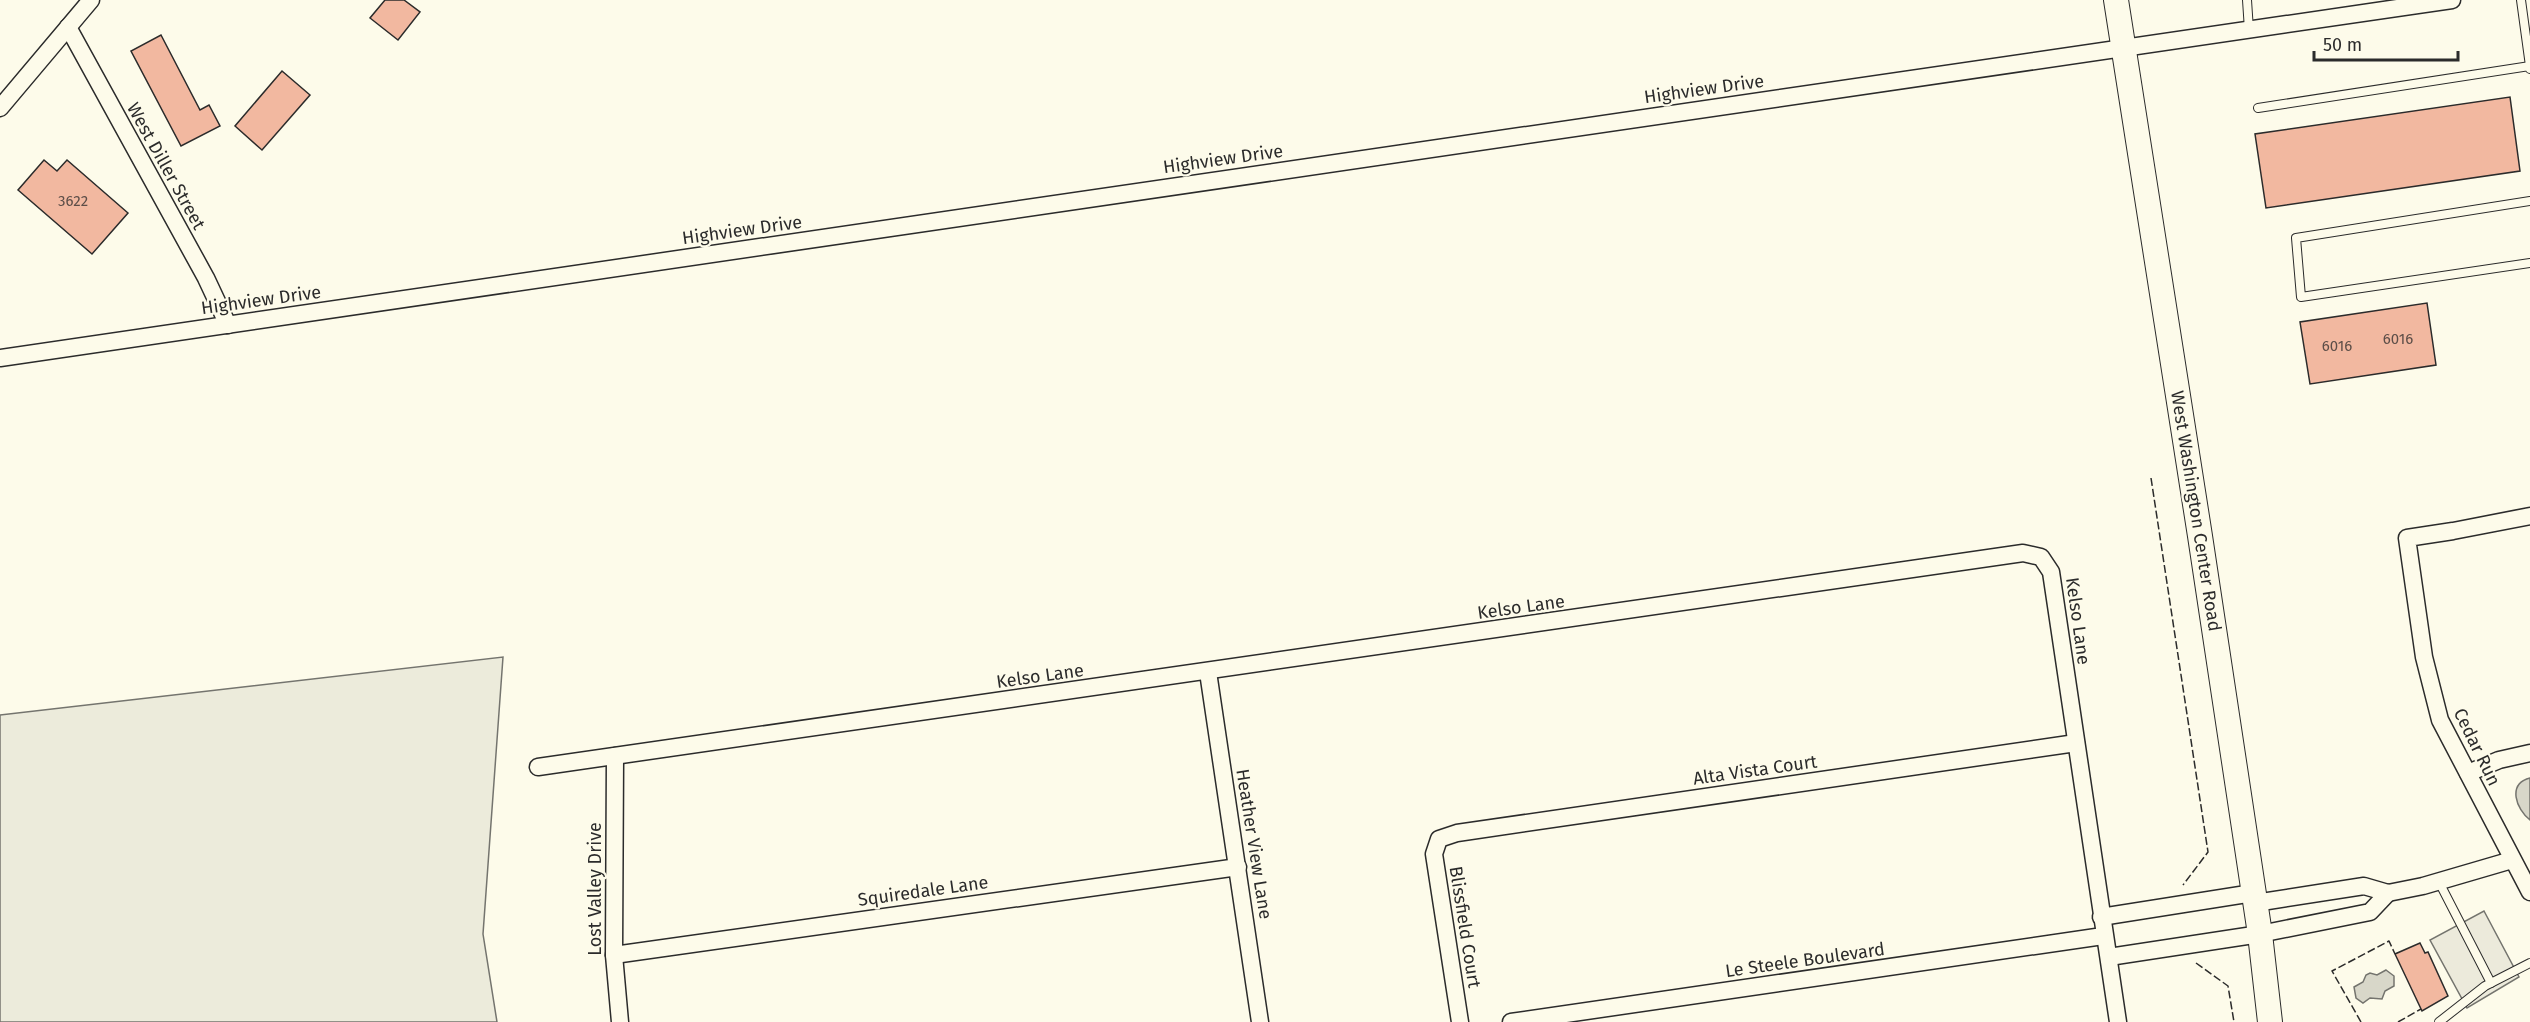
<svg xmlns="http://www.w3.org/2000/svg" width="2530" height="1022" viewBox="0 0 2530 1022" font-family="'Fira Sans',sans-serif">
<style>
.green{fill:#ecebdb;stroke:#74746e;stroke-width:1.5}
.parking{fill:#eceadb;stroke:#74746e;stroke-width:1.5}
.water{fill:#d8d7c9;stroke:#74746e;stroke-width:1.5}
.building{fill:#f2b8a0;stroke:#2b2b2b;stroke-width:1.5}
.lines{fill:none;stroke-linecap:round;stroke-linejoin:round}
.lane-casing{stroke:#2b2b2b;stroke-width:10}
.street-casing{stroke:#2b2b2b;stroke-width:19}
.secondary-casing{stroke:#2b2b2b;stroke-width:26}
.lane{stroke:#fdfbea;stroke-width:8}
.street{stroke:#fdfbea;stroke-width:16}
.secondary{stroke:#fdfbea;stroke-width:24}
.fence{stroke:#2b2b2b;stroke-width:1.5;stroke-dasharray:8 3;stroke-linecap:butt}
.labels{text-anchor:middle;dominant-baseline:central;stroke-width:4.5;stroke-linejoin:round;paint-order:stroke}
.number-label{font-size:15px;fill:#5d4e48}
.street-label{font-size:18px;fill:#2b2b2b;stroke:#fdfbea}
</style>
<rect width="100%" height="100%" fill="#fdfbea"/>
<polygon class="green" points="503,657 483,934 497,1022 0,1022 0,715"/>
<polygon class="parking" points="2484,911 2519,977 2467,1008 2430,940"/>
<g class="water">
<path d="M2530,778V820C2516,809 2507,784 2530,778Z"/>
<polygon points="2386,970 2394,976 2394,986 2385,991 2382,999 2370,998 2363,1003 2356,998 2354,987 2363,982 2366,975 2370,973 2377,975"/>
</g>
<g class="building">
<polygon points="385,0 404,0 420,12 398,40 370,18"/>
<polygon points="161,35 200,110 209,105 220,126 181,146 131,51"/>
<polygon points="282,71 310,95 262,150 235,126"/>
<polygon points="2510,97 2520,171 2266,208 2255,134"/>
<polygon points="44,160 57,171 67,160 128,213 92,254 18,190"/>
<polygon points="2427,303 2436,365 2310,384 2300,322"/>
<polygon points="2420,943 2425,953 2428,952 2448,996 2422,1011 2395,954"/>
</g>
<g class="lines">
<defs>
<g id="lane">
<polyline points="2247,0 2249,30"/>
<polyline points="2521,0 2530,66"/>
<polyline points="2258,108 2530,66 2530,69"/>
<polyline points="2530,201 2296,238 2301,297 2530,263"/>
<polyline points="2439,882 2491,983"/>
<polyline points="2439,1022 2485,986 2530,963"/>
</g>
<g id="street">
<polyline points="68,27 206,278 228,325"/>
<polyline points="0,108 91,0"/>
<polyline points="0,358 2452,0"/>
<polyline points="2530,516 2453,531 2407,538 2424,657 2440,720 2530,892"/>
<polyline points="1208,672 1260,1022"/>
<polyline points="615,756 614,955 620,1022"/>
<polyline points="538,767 2023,553 2041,557 2051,572 2118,1022"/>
<polyline points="2468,773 2499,760 2530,753"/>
<polyline points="2255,903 2364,886 2388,893 2423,886 2512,860"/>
<polyline points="2101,917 2253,893"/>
<polyline points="614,955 1238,867"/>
<polyline points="2109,957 2260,934 2370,912 2388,893"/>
<polyline points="1460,1022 1434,854 1439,839 1457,833 2076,743"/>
<polyline points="1511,1022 2103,936"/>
</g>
<polyline id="secondary" points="2116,0 2200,536 2260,934 2270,1022"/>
</defs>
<use href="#lane" class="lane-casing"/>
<use href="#street" class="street-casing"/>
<use href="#secondary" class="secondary-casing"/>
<use href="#lane" class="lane"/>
<use href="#street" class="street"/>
<use href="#secondary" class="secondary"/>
<g class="fence">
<polyline points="2151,478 2208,852 2183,885"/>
<polyline points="2196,963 2228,986 2234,1022"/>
<polyline points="2361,1022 2332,971 2389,941 2395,954"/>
<polyline points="2398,1022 2421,1009"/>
</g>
</g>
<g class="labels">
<g class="number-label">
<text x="73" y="201">3622</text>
<text x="2398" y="339">6016</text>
<text x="2337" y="346">6016</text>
</g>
<g class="street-label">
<text transform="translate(1704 89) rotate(-8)">Highview Drive</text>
<text transform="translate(1223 159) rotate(-8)">Highview Drive</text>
<text transform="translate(166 166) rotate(61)">West Diller Street</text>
<text transform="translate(742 230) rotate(-8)">Highview Drive</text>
<text transform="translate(261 300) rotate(-8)">Highview Drive</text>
<text transform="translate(2196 511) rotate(81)">West Washington Center Road</text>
<text transform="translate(1521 607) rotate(-8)">Kelso Lane</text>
<text transform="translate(2078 621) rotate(82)">Kelso Lane</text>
<text transform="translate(1040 676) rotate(-8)">Kelso Lane</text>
<text transform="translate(2477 747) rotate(64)">Cedar Run</text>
<text transform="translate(1755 770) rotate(-8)">Alta Vista Court</text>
<text transform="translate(1254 844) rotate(81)">Heather View Lane</text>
<text transform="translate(595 889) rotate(-90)">Lost Valley Drive</text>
<text transform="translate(923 891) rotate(-8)">Squiredale Lane</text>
<text transform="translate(1465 927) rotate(81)">Blissfield Court</text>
<text transform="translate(1805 960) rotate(-8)">Le Steele Boulevard</text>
</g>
</g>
<path d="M2314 51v9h144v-9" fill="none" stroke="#2b2b2b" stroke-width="3"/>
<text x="2323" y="51" font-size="18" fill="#2b2b2b" stroke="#fdfbea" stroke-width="4.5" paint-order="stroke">50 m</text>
</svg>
